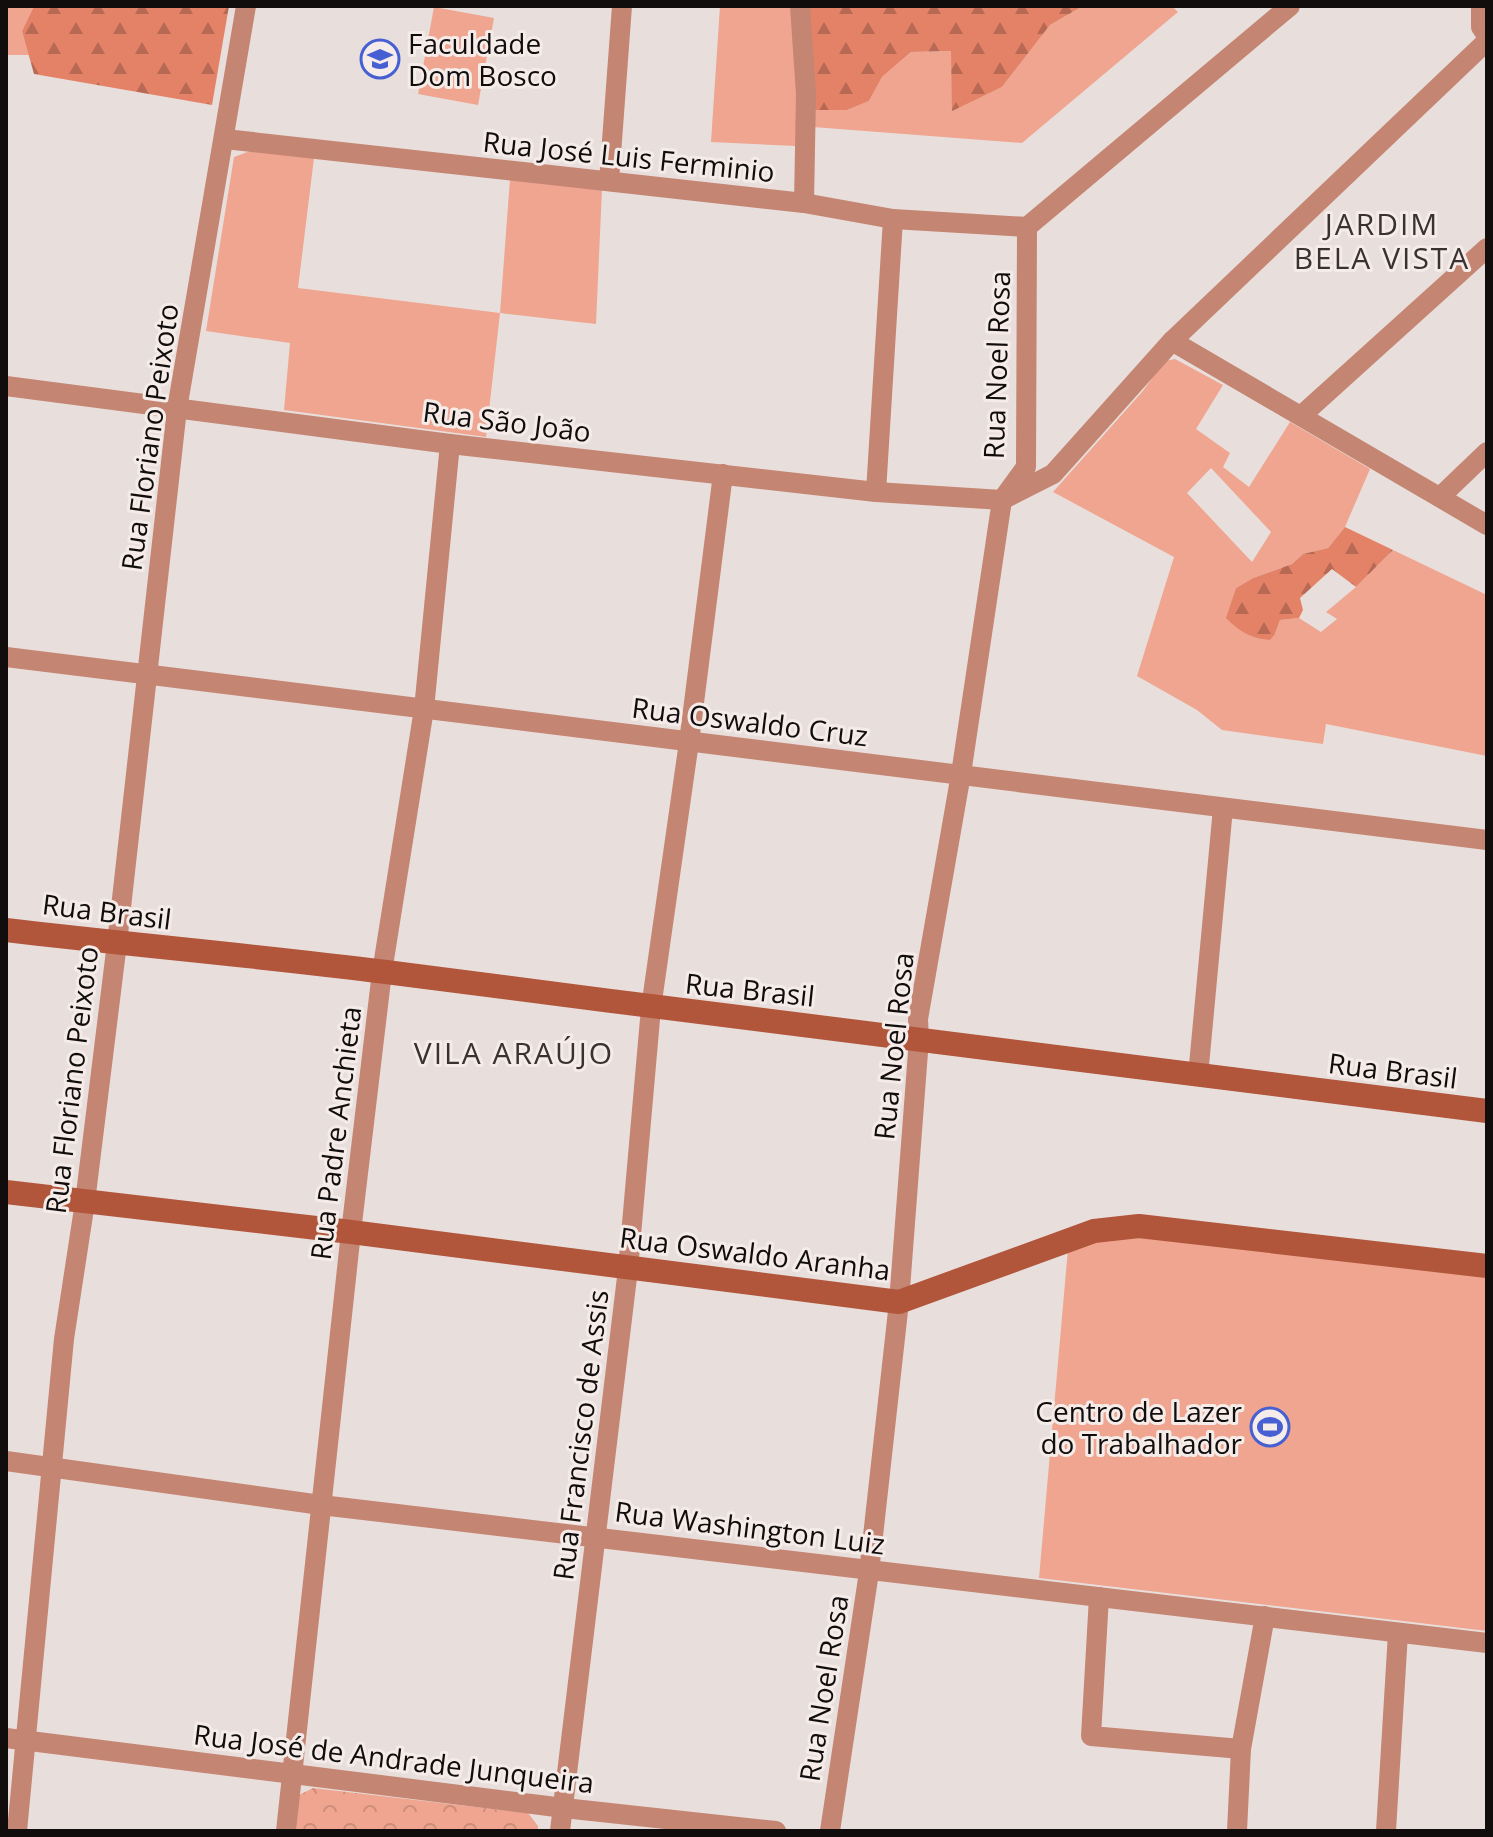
<svg xmlns="http://www.w3.org/2000/svg" width="1493" height="1837" viewBox="0 0 1493 1837" font-family="'Open Sans',sans-serif">
<style>
.green{fill:#efa590;fill-rule:evenodd}
.forest{fill:url(#forest-firs)}
.park{fill:url(#park-crowns)}
.lines{fill:none;stroke-linecap:round;stroke-linejoin:round}
.street{stroke:#c58573;stroke-width:20}
.secondary{stroke:#b1553b;stroke-width:24}
.labels{text-anchor:middle;dominant-baseline:central;stroke-width:6;stroke-linejoin:round;paint-order:stroke}
.poi-label{font-size:28px;fill:#100d0c;stroke:#f5ece9;text-anchor:start}
.street-label{font-size:28px;fill:#100d0c;stroke:#f5ece9}
.neighbourhood-label{font-size:30px;letter-spacing:2px;fill:#393230;stroke:#f5ece9}
</style>
<defs>
<pattern id="forest-firs" width="22" height="20" patternUnits="userSpaceOnUse" patternTransform="scale(2)"><rect width="22" height="20" fill="#e38267"/><path d="M5 1l3.5 6h-7zM16 11l3.5 6h-7z" fill="#b76953"/></pattern>
<pattern id="park-crowns" width="20" height="18" patternUnits="userSpaceOnUse" patternTransform="scale(2)"><rect width="20" height="18" fill="#efa590"/><path d="M2 6a3 3 0 1 1 6 0M12 15a3 3 0 1 1 6 0" fill="none" stroke="#cc8d7b"/></pattern>
</defs>
<rect width="100%" height="100%" fill="#e8dfdc"/>
<g class="green">
<polygon points="6,6 34,6 22,31 29,55 6,55"/>
<polygon points="720,6 794,6 800,95 796,146 711,142"/>
<polygon points="1083,6 1172,6 1178,12 1022,143 813,127 811,110 847,110 869,101 882,77 911,52 952,51 952,110 1002,87 1050,25"/>
<polygon points="434,7 494,18 478,105 418,94"/>
<polygon points="250,151 314,158 298,288 500,313 510,179 602,189 596,324 500,313 486,437 284,410 290,343 206,331 234,157"/>
<path d="M1175,359L1223,385L1196,429L1230,453L1223,467L1249,487L1290,422L1370,469L1345,527L1328,548L1303,554L1292,564L1253,578L1236,588L1227,618L1275,634L1280,620L1299,618L1321,632L1337,619L1326,612L1356,587L1393,550L1487,595V756L1326,724L1323,744L1222,730L1197,710L1137,676L1174,557L1053,492L1142,392L1165,361ZM1211,468L1271,532L1252,562L1187,493Z"/>
<polygon points="1139,1235 1487,1276 1487,1631 1039,1578 1068,1249 1093,1242"/>
</g>
<g class="forest">
<polygon points="34,6 229,6 212,105 34,74 22,31"/>
<polygon points="805,6 1083,6 1050,25 1002,87 952,111 951,51 911,52 882,77 869,101 847,110 811,110"/>
<path d="M1345,527L1393,550L1356,587L1332,569L1300,598L1303,610L1299,618L1280,620L1275,634L1270,640C1250,638 1240,632 1226,618L1236,588L1253,578L1292,564L1303,554L1328,548Z"/>
</g>
<polygon class="park" points="313,1788 528,1813 538,1826 538,1831 296,1831 299,1795"/>
<g class="lines">
<g class="street">
<polyline points="800,6 806,94 804,203"/>
<polyline points="1481,6 1481,27 1487,36"/>
<polyline points="225,139 804,203 893,219 1027,227"/>
<polyline points="609,181 622,6"/>
<polyline points="1027,227 1290,6"/>
<polyline points="1172,341 1487,525"/>
<polyline points="6,386 450,444 876,492 1002,500 1053,474 1172,341 1487,41"/>
<polyline points="1302,415 1487,248"/>
<polyline points="876,492 893,219"/>
<polyline points="1440,497 1487,452"/>
<polyline points="6,657 1487,840"/>
<polyline points="1198,1076 1223,808"/>
<polyline points="6,1461 321,1505 1487,1643"/>
<polyline points="1099,1597 1091,1736 1241,1749"/>
<polyline points="6,1738 564,1808 776,1831"/>
<polyline points="17,1831 64,1339 85,1202 117,943 177,409 246,6"/>
<polyline points="286,1831 351,1232 382,972 424,709 450,444"/>
<polyline points="560,1831 628,1269 651,1008 689,742 723,474"/>
<polyline points="830,1831 869,1572 899,1302 919,1039 918,1019 961,774 1002,500 1026,467 1027,227"/>
<polyline points="1237,1831 1241,1749 1265,1616"/>
<polyline points="1386,1831 1398,1633"/>
</g>
<g class="secondary">
<path d="M6,930C132,945 260,956 386,972C753,1019 1120,1067 1487,1111"/>
<polyline points="6,1192 351,1232 899,1302 1094,1231 1139,1226 1487,1266"/>
</g>
</g>
<defs>
<symbol id="university-ring" viewBox="-11 -11 22 22"><circle r="9.5" fill="#f5ece9" stroke="#465fd3" stroke-width="1.5"/><path d="M0-5L7-2L0 1L-7-2ZM-4 1L0 2.5L4 1V4Q0 6-4 4Z" fill="#465fd3"/></symbol>
<symbol id="stadium-ring" viewBox="-11 -11 22 22"><circle r="9.5" fill="#f5ece9" stroke="#465fd3" stroke-width="1.5"/><path d="M0-5a6.5 5 0 1 0 0 10a6.5 5 0 1 0 0-10ZM-3.5-1.8h7v3.6h-7Z" fill="#465fd3"/></symbol>
</defs>
<g fill-rule="evenodd">
<use href="#university-ring" x="358" y="37" width="44" height="44"/>
<use href="#stadium-ring" x="1248" y="1405" width="44" height="44"/>
</g>
<g class="labels">
<g class="poi-label">
<text x="408" y="43">Faculdade<tspan x="408" dy="32">Dom Bosco</tspan></text>
<text x="1242" y="1411" text-anchor="end">Centro de Lazer<tspan x="1242" dy="32">do Trabalhador</tspan></text>
</g>
<g class="street-label">
<text transform="translate(629 156) rotate(6)">Rua José Luis Ferminio</text>
<text transform="translate(996 365) rotate(-88)">Rua Noel Rosa</text>
<text transform="translate(507 421) rotate(7)">Rua São João</text>
<text transform="translate(149 437) rotate(-82)">Rua Floriano Peixoto</text>
<text transform="translate(750 721) rotate(7)">Rua Oswaldo Cruz</text>
<text transform="translate(107 911) rotate(7)">Rua Brasil</text>
<text transform="translate(750 989) rotate(6)">Rua Brasil</text>
<text transform="translate(893 1046) rotate(-84)">Rua Noel Rosa</text>
<text transform="translate(1393 1070) rotate(7)">Rua Brasil</text>
<text transform="translate(71 1080) rotate(-83)">Rua Floriano Peixoto</text>
<text transform="translate(335 1133) rotate(-83)">Rua Padre Anchieta</text>
<text transform="translate(755 1253) rotate(7)">Rua Oswaldo Aranha</text>
<text transform="translate(580 1435) rotate(-83)">Rua Francisco de Assis</text>
<text transform="translate(750 1527) rotate(7)">Rua Washington Luiz</text>
<text transform="translate(823 1688) rotate(-81)">Rua Noel Rosa</text>
<text transform="translate(394 1758) rotate(7)">Rua José de Andrade Junqueira</text>
</g>
<g class="neighbourhood-label">
<text x="1382" y="223">JARDIM<tspan x="1382" dy="34">BELA VISTA</tspan></text>
<text x="514" y="1052">VILA ARAÚJO</text>
</g>
</g>
<rect width="1493" height="1837" fill="none" stroke="#100d0c" stroke-width="16"/>
</svg>
